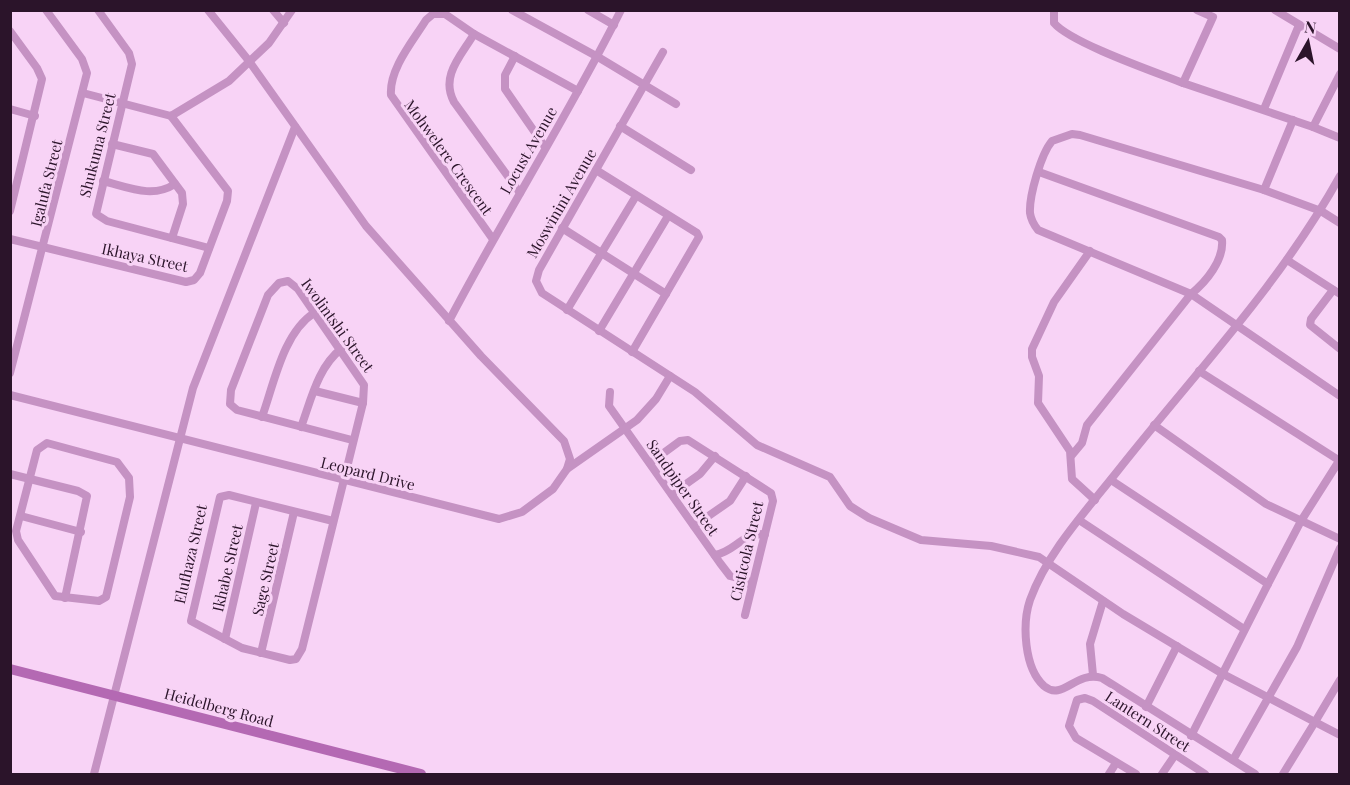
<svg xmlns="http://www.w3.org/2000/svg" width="1350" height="785" viewBox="0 0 1350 785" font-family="'Playfair Display',serif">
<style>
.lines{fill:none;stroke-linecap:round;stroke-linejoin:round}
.street{stroke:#c592c3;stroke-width:8}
.secondary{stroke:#b469b3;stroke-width:10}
.labels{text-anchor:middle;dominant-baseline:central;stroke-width:6;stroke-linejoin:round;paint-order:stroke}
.street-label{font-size:15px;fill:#2b142a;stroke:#f8d3f6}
</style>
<rect width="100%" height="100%" fill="#f8d3f6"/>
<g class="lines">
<g class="street">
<polyline points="98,10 129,53 132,64 96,214 107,221 209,248"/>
<polyline points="208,10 249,61 366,226 481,356 564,441 570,459 567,469"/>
<polyline points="273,10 284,23"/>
<polyline points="512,10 598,57 676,104"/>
<polyline points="588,10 614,25"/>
<path d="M1054,10V23C1071,43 1155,72 1183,83"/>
<polyline points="1197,10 1213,17 1183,83 1313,127"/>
<polyline points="1275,10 1340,49"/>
<polyline points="10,31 37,68 42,79 10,211"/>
<path d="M474,34C461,56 440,76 454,102L520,193"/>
<polyline points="663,52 539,270 536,281 542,293 695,392 757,445 830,477 850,506 869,518 921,540 991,546 1039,557 1123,614 1223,674 1315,722 1283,774"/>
<polyline points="515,56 505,75 505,89 545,147"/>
<polyline points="1340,74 1313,127 1340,138"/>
<polyline points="83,93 171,116 229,81 269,43 292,10"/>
<polyline points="10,109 35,116"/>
<polyline points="1264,109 1299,25"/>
<polyline points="620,126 691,170"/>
<polyline points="112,144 153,154 182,193 183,204 172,238"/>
<polyline points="596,170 697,233 699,237 632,352"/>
<path d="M1039,172L1219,237L1222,240C1224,260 1206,282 1191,294L1340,396"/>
<path d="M103,181C128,187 152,199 175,184"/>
<polyline points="1264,190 1293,120"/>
<polyline points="562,228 666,294"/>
<path d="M492,238L391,95C389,69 413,41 426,20L433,14H445L474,34L578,91"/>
<polyline points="10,239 186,282 194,280 200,273 227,201 228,191 171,116"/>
<polyline points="1090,251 1054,302 1032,349 1032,357 1039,376 1038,403 1070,451 1072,479 1095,500"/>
<polyline points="1287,260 1340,294"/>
<polyline points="1333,290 1311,319 1310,325 1340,349"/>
<polyline points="567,310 636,196"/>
<path d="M449,321C504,216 568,116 621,10"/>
<polyline points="599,331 668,216"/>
<polyline points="1199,371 1340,461"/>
<polyline points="10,373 87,73 82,59 46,10"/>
<polyline points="315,391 363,403"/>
<polyline points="610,392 609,406 720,563 730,576 748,581 751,586"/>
<polyline points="10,395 499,519 522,512 553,489 567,469 637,420 656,399 670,376"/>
<path d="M262,417C274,384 283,333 314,313"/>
<polyline points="1154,425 1266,504 1340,539"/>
<path d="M301,427C311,400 318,367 341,349"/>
<polygon points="47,443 117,462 129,478 130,497 106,597 99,601 55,596 18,540 16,531 37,450"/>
<path d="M1072,455L1082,443L1087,425L1191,294L1038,230C1034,225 1031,220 1030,213C1029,196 1041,154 1052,141L1072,134L1080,135L1264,190L1321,211L1340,223"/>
<polyline points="650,463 680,441 688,440 771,493 773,501 745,615"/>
<polyline points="10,474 78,491 87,496 65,598"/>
<polyline points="1111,480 1268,584 1301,521 1339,461"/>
<polyline points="672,494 700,474 715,456"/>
<polyline points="21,516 81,532"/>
<polyline points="1079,520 1244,629"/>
<polyline points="333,521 229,495 220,497 191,621 242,648 290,660 296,659 302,649 363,403 364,385 298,289 288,281 279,283 268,295 231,390 230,404 237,410 352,440"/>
<polyline points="694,526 730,501 746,476"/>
<path d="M715,555C736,551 741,533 765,534"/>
<polyline points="225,639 256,503"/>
<polyline points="261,653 294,512"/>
<polyline points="1093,675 1090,644 1103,601"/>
<polyline points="1340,680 1315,722 1340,735"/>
<polyline points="1146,707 1177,646"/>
<polyline points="1191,736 1268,584"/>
<polyline points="1233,760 1297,647 1340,548"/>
<polyline points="94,774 193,388 295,127"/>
<polyline points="1109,774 1116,763"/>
<polyline points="1136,774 1076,738 1069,726 1077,700 1085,698 1093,701 1205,774"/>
<polyline points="1162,774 1175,755"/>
<path d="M1255,774L1102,678C1075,670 1063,702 1044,686C1024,668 1022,624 1030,600C1047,553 1085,512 1116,473C1193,375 1279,286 1340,176"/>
</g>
<polyline class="secondary" points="10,669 421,774"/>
</g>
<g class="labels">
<g class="street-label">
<text transform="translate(97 145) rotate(-76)">Shukuma Street</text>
<text transform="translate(528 150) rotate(-60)">Locust Avenue</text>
<text transform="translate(449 157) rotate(54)">Mohwelere Crescent</text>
<text transform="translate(46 183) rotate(-76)">Igalufa Street</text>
<text transform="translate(561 203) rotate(-60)">Moswinini Avenue</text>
<text transform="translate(145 257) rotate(12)">Ikhaya Street</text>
<text transform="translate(338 325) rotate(54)">Iwolintshi Street</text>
<text transform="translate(368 473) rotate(14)">Leopard Drive</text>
<text transform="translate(683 487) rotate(55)">Sandpiper Street</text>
<text transform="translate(746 551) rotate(-77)">Cisticola Street</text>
<text transform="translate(190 554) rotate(-77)">Elufhaza Street</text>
<text transform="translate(227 568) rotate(-77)">Ikhabe Street</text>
<text transform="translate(265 579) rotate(-77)">Sage Street</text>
<text transform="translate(219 707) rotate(15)">Heidelberg Road</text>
<text transform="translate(1148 721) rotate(33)">Lantern Street</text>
</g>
</g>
<rect width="1350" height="785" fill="none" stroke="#2b142a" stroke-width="24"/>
<g transform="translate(1308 42) rotate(9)" stroke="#f8d3f6" stroke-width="4.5" paint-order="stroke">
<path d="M0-4.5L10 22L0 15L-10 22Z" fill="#2b142a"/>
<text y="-9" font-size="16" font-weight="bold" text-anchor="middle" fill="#2b142a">N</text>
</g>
</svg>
